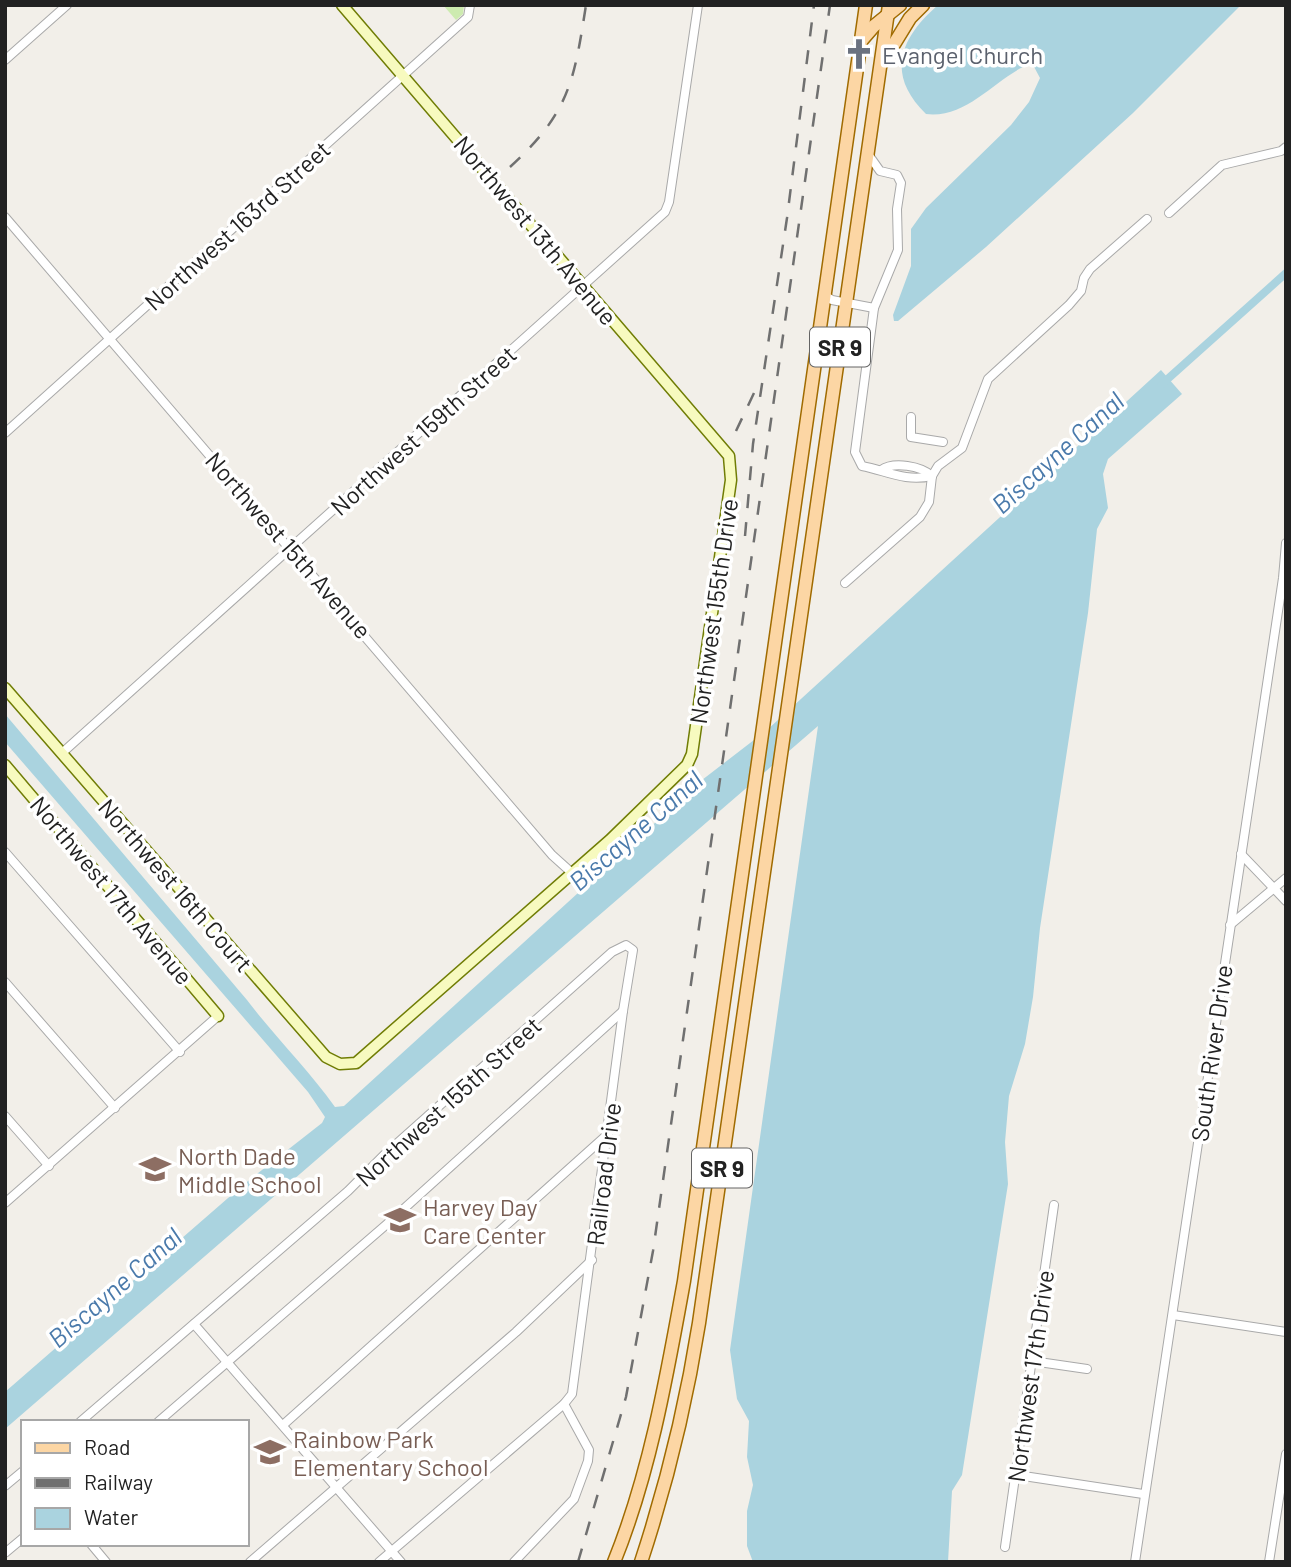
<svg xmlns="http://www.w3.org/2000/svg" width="1291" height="1567" viewBox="0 0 1291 1567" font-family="Barlow,sans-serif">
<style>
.grass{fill:#cdebb0}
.water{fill:#aad3df}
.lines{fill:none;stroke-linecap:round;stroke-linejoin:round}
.canal{stroke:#aad3df;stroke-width:8}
.street-casing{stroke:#a9a9a9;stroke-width:10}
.secondary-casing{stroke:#707d05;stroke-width:13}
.primary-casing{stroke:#a06b00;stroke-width:15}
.street{stroke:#fff;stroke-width:8}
.secondary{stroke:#f7fabf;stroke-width:10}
.primary{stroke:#fcd6a4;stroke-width:12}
.rail{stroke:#707070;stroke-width:2.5;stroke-dasharray:14 14;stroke-linecap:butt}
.labels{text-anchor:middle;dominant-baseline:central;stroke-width:7;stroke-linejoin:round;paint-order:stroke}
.shield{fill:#fff;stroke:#646464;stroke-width:2}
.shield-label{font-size:23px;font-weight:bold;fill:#222}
.worship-label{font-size:24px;fill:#5b616d;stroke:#fff;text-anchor:start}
.street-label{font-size:24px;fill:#222;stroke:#fff}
.education-label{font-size:24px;fill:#785e54;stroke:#fff;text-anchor:start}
.water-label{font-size:26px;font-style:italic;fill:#4a7aab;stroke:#fff}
</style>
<rect width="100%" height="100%" fill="#f2efe9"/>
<polygon class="grass" points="443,5 464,5 463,14 456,20"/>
<g class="water">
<path d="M938,5H1241L1133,113L986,247L898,321H894L893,315L911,266V229L926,208L1011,125L1029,102L1040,78L1032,63C996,76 969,119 926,114C886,75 899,39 938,5Z"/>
<path d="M1161,370L1182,394L1108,459L1103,474L1108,508L1097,529L1088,613L1040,928L1033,997L1025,1044L1009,1096L1005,1142L1008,1184L962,1475L952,1491L948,1562H753L747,1546V1511L753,1485L747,1457L749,1421L737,1399L730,1350L818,726L5,1429V1392L243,1185L322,1123L325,1117L308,1092L5,742V714L247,1000C275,1037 308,1069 335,1107L344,1106L702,780L767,730Z"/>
</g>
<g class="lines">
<polyline class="canal" points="1162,384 1286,273"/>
<defs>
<g id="street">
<polyline points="5,60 67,5"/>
<path d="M868,154L880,171L897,175L901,183L897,209L898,250L874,308L855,452L862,466C887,471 905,482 932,476"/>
<polyline points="1169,213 1222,165 1281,151 1286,147"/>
<polyline points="5,217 552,855 572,873"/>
<polyline points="824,295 832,300 874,308"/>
<polyline points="911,417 911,437 943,442"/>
<polyline points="5,433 468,17 470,5"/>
<path d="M881,470C894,461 921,466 932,476"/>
<polyline points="845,583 920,517 929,502 932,476 938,466 962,448 988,379 1069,305 1081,291 1084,278 1090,269 1147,219"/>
<polyline points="62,753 665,212 669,202 698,5"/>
<polyline points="5,852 180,1052"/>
<polyline points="1241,854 1286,901"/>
<polyline points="1230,925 1286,878"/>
<polyline points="5,982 115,1108"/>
<polyline points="5,1116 49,1166"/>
<polyline points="5,1203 218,1016"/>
<polyline points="1173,1315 1286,1332"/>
<polyline points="194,1324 401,1562"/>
<polyline points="1032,1361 1087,1369"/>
<polyline points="80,1422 348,1191 384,1155 612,952 626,945 633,950 623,1011 572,1394 564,1404 379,1562"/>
<polyline points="158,1422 387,1224 623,1011"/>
<polyline points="283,1425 608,1134"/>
<polyline points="1017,1475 1143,1494"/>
<polyline points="5,1486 23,1471"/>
<polyline points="91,1544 106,1562"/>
<polyline points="1005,1547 1054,1205"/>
<polyline points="5,1553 23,1538"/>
<polyline points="250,1562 516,1332 592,1260"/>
<polyline points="514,1562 574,1499 588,1461 589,1450 564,1404"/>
<polyline points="1135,1562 1283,578 1286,543"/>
<polyline points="1269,1562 1286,1454"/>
</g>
<g id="secondary">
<polyline points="5,688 326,1057 340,1064 356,1063 610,840 687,765 692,754 731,480 729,456 342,5"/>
<polyline points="5,765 218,1016"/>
</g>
<g id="primary">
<polyline points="861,41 874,26 900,5"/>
<polyline points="883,62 910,18 923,5"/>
<path d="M614,1562C650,1473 667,1375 684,1281L866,5"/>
<path d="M641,1562C667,1483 686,1405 699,1323L889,5"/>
</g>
</defs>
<use href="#street" class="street-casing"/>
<use href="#secondary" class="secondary-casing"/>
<use href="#primary" class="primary-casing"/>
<use href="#street" class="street"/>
<use href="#secondary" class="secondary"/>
<use href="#primary" class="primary"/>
<g class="rail">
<path d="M510,167C569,113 574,82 586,5"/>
<polyline points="736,431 754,393"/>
<polyline points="745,536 753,444 787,218 814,5"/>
<polyline points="578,1562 626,1397 653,1251 830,5"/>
</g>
</g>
<defs>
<symbol id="church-bare" viewBox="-9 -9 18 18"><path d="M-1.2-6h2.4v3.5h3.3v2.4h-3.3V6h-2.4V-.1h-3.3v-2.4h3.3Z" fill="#6b7280" stroke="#fff" stroke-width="2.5" paint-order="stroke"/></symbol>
<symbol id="school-bare" viewBox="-9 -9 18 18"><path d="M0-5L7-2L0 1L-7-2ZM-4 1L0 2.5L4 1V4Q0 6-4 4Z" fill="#8d6e63" stroke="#fff" stroke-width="2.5" paint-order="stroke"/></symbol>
</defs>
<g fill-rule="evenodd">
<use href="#church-bare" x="837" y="32" width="44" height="44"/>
<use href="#school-bare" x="133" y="1147" width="44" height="44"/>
<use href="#school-bare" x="378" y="1198" width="44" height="44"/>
<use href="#school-bare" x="248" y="1430" width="44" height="44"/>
</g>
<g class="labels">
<g class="shield">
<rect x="810" y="327.5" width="60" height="39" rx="5"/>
<rect x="692" y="1148.5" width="60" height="39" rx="5"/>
</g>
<g class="shield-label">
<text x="840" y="347">SR 9</text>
<text x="722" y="1168">SR 9</text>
</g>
<g class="worship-label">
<text x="882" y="54">Evangel Church</text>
</g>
<g class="street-label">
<text transform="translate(237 225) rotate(-42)">Northwest 163rd Street</text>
<text transform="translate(536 230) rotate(50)">Northwest 13th Avenue</text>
<text transform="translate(423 430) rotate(-42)">Northwest 159th Street</text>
<text transform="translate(289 545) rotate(49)">Northwest 15th Avenue</text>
<text transform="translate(713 611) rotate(-82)">Northwest 155th Drive</text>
<text transform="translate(176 885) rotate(49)">Northwest 16th Court</text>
<text transform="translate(112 890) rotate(50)">Northwest 17th Avenue</text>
<text transform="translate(1211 1053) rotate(-82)">South River Drive</text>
<text transform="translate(448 1101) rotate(-42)">Northwest 155th Street</text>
<text transform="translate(603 1174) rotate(-83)">Railroad Drive</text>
<text transform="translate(1030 1376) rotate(-82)">Northwest 17th Drive</text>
</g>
<g class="education-label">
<text x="178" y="1155">North Dade<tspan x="178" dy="28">Middle School</tspan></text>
<text x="423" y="1206">Harvey Day<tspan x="423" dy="28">Care Center</tspan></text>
<text x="293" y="1438">Rainbow Park<tspan x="293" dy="28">Elementary School</tspan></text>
</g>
<g class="water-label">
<text transform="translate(1057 452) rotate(-42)">Biscayne Canal</text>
<text transform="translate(635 830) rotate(-41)">Biscayne Canal</text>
<text transform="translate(114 1287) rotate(-41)">Biscayne Canal</text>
</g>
</g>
<rect width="1291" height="1567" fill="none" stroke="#222222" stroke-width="14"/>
<rect x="21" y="1420" width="228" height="126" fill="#ffffff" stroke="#a7a7a7" stroke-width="2"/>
<rect x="35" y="1443" width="35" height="10" fill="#fcd6a4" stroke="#a7a7a7" stroke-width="2"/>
<text x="84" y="1455" font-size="21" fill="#222222">Road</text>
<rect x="35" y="1478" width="35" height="10" fill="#707070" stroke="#a7a7a7" stroke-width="2"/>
<text x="84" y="1490" font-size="21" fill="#222222">Railway</text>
<rect x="35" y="1508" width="35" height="21" fill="#aad3df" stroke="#a7a7a7" stroke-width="2"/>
<text x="84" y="1525" font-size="21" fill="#222222">Water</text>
</svg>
